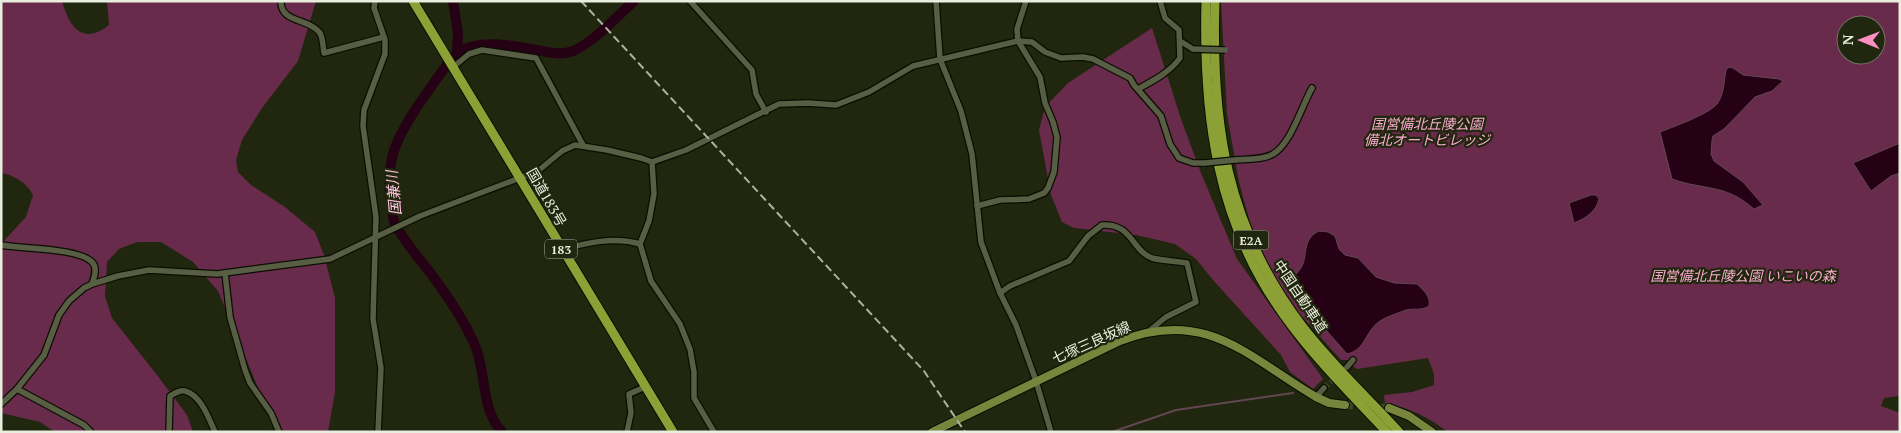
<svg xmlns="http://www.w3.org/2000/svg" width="1901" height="433" viewBox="0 0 1901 433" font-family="'PT Serif','Noto Sans JP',serif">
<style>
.green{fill:#692b4b;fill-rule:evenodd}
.water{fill:#260014;stroke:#604751}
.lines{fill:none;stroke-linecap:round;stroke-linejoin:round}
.stream{stroke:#604751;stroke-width:2}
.river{stroke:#260014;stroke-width:10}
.minor-tunnel{stroke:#3f442d;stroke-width:5.5;stroke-dasharray:5.5 3;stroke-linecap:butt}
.major-tunnel{stroke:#3f442d;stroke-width:8;stroke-dasharray:8 4;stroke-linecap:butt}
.minor-casing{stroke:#0a0e00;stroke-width:8}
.major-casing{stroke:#0a0e00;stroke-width:10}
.highway-casing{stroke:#0a0e00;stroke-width:11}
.minor{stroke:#585e44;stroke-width:5.5}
.major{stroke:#77863c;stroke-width:8}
.highway{stroke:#8ca036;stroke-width:9}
.rail{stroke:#aeb2a1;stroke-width:2;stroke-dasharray:8 4;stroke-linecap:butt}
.minor-bridge-casing{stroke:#0a0e00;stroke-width:8;stroke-linecap:butt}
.minor-bridge{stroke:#585e44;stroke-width:5.5}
.labels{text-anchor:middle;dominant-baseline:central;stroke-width:4.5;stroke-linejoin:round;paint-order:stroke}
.shield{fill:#21260e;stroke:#adb1a0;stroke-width:1}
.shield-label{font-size:12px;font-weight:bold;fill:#e9edde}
.park-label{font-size:14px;font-style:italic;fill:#faaccf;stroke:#21260e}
.street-label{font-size:14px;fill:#e9edde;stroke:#21260e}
.water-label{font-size:15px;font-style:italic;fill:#fec2dc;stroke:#21260e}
</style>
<rect width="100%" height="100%" fill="#21260e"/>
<g class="green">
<path d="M1,1H62C69,27 83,46 109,25L107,1H316L298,61L262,108L242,140L236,160L238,172L251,185L285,207L315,232L324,255L335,298V392L328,432H278L270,417L218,291L193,262L161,242H137L119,249L107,262L105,296L112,318L157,375L187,415L193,432H55L40,422L1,413V244L26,217L33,195C27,183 14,175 1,173Z"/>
<path d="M1221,1H1900V396L1884,398L1881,406L1900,413V432H1448C1428,417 1410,408 1385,403L1384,395L1412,392L1434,385V374L1428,358L1357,369L1350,364L1349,360H1341L1298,312L1271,272L1260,252L1249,219L1239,182L1227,114ZM1846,25H1876V55H1846Z"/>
<polygon points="1152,28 1181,119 1201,173 1237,259 1323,379 1313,389 1290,372 1281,355 1213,280 1196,259 1175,244 1136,235 1074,228 1062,222 1051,195 1039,130 1045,107 1068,83"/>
</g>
<g class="water">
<path d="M1729,67L1733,68L1743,75L1779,79L1783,81L1772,91L1755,97L1724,129L1713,136L1712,140L1711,154L1714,161L1743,182L1763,205L1754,209C1724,183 1706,191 1672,179L1660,132C1673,127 1709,114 1717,104C1724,95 1724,81 1726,70Z"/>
<polygon points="1900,143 1900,173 1891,176 1871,191 1853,163"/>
<path d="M1591,195H1596L1599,199C1596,212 1586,218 1574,223L1569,203Z"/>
<path d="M1319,231L1328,232L1335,236L1339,249L1345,255L1358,258L1376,277L1394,283L1417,284C1423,290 1431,296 1429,306C1422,311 1414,308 1406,310C1398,313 1386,317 1380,321C1365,331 1366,350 1347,354L1297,297L1288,282C1293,277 1299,272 1302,266C1308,254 1302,239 1319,231Z"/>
</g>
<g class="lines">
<polyline class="stream" points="1112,432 1176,410 1293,393"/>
<g class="river">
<polyline points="453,1 458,33 457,53"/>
<path d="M502,432C480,408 487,371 474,343C464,321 451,301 437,282C423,262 406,245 395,224C392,217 392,209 391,201C385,161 396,139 417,107C424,97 451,57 458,52C480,39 512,45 536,50C548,52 560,56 573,51C591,44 619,15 634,1"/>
</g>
<polyline class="minor-tunnel" points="1324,388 1347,367"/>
<polyline class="major-tunnel" points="1345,405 1389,408"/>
<defs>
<g id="minor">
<path d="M281,1C280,23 309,18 320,33C323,38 323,47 324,53L384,37"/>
<polyline points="375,1 374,8 385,40 385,54 364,110 363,126 376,217 373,319 381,368 378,432"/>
<polyline points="690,1 752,70 756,94 766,112"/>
<polyline points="936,1 940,59 961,111 972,154 981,242 1000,293 1016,325 1036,381 1051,432"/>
<polyline points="1180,41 1193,49"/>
<polyline points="452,68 469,54 482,50 536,58 583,145"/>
<path d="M1138,89C1153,81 1170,72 1180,58L1179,30L1165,18L1160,1"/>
<path d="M1235,160C1246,159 1263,160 1273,154C1291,144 1302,105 1312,88"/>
<polyline points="652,162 654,194 649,221 640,244 651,281 680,324 690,349 694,372 694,398 714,432"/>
<polyline points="977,206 1000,200 1029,199 1044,193 1048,188 1054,172 1057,137 1053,122 1045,103 1040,77 1018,41 1017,29 1026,1"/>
<path d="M1,245C23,249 78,248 92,262C98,268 94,278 92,284"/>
<path d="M561,250C586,243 614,236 640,244"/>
<polyline points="225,273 230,317 245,370 250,383 271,413 279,432"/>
<path d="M1000,293L1010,286L1069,261L1088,236L1102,225C1132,223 1132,251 1152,258C1163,261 1177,261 1187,263L1196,302L1166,317L1149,331"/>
<polyline points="1347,367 1353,360"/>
<polyline points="17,389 84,425 91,432"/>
<polyline points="1316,397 1324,388"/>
<polyline points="1,404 17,389 44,355 59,315 69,301 84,288 92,284 118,276 149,270 217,274 330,259 420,216 538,171 562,151 575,145 607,150 641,158 652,162 686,150 779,104 808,103 836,105 869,92 913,66 1018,41 1032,42 1045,52 1061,58 1083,57 1093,59 1130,78 1134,85 1161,116 1170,144 1179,158 1193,163 1205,163"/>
<path d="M169,432L170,396C175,393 180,390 185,391C201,395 209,419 215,432"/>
<polyline points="627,432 631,413 629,394 645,387"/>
</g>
<g id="major">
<polyline points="1389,408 1409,416 1432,432"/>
<path d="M932,432L1120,341C1206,307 1248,357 1316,397L1329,403L1345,405"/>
</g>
<g id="highway">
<polyline points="413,1 673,432"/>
<path d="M1206,1C1203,114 1216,221 1284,315C1314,357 1351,394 1387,432"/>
<path d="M1215,1C1211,124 1226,226 1302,326C1331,364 1367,397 1399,432"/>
</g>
</defs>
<use href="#minor" class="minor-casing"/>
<use href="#major" class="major-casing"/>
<use href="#highway" class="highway-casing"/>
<use href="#minor" class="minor"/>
<use href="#major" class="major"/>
<use href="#highway" class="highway"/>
<polyline class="rail" points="581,1 924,371 965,432"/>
<defs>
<g id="minor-bridge">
<polyline points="1193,49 1225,50"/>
<polyline points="1205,163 1235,160"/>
</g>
</defs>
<use href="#minor-bridge" class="minor-bridge-casing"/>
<use href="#minor-bridge" class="minor-bridge"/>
</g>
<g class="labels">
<g class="shield">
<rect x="1233.5" y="230.5" width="35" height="19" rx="4"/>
<rect x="545" y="239.5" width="32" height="19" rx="4"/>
</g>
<g class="shield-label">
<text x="1251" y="240">E2A</text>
<text x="561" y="249">183</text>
</g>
<g class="park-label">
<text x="1427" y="123">国営備北丘陵公園<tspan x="1427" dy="16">備北オートビレッジ</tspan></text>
<text x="1743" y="275">国営備北丘陵公園 いこいの森</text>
</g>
<g class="street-label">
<text transform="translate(547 197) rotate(60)">国道183号</text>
<text transform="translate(1301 296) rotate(56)">中国自動車道</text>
<text transform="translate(1091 342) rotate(-24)">七塚三良坂線</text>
</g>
<g class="water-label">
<text transform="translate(393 193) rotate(-95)">国兼川</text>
</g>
</g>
<rect width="1901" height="433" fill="none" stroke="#e9edde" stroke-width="5"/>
<g transform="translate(1861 40) rotate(271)"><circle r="24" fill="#21260e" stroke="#717661"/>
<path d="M0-4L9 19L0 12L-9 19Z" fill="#fc8fc3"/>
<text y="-8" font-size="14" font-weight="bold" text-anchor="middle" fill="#e9edde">N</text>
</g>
</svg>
